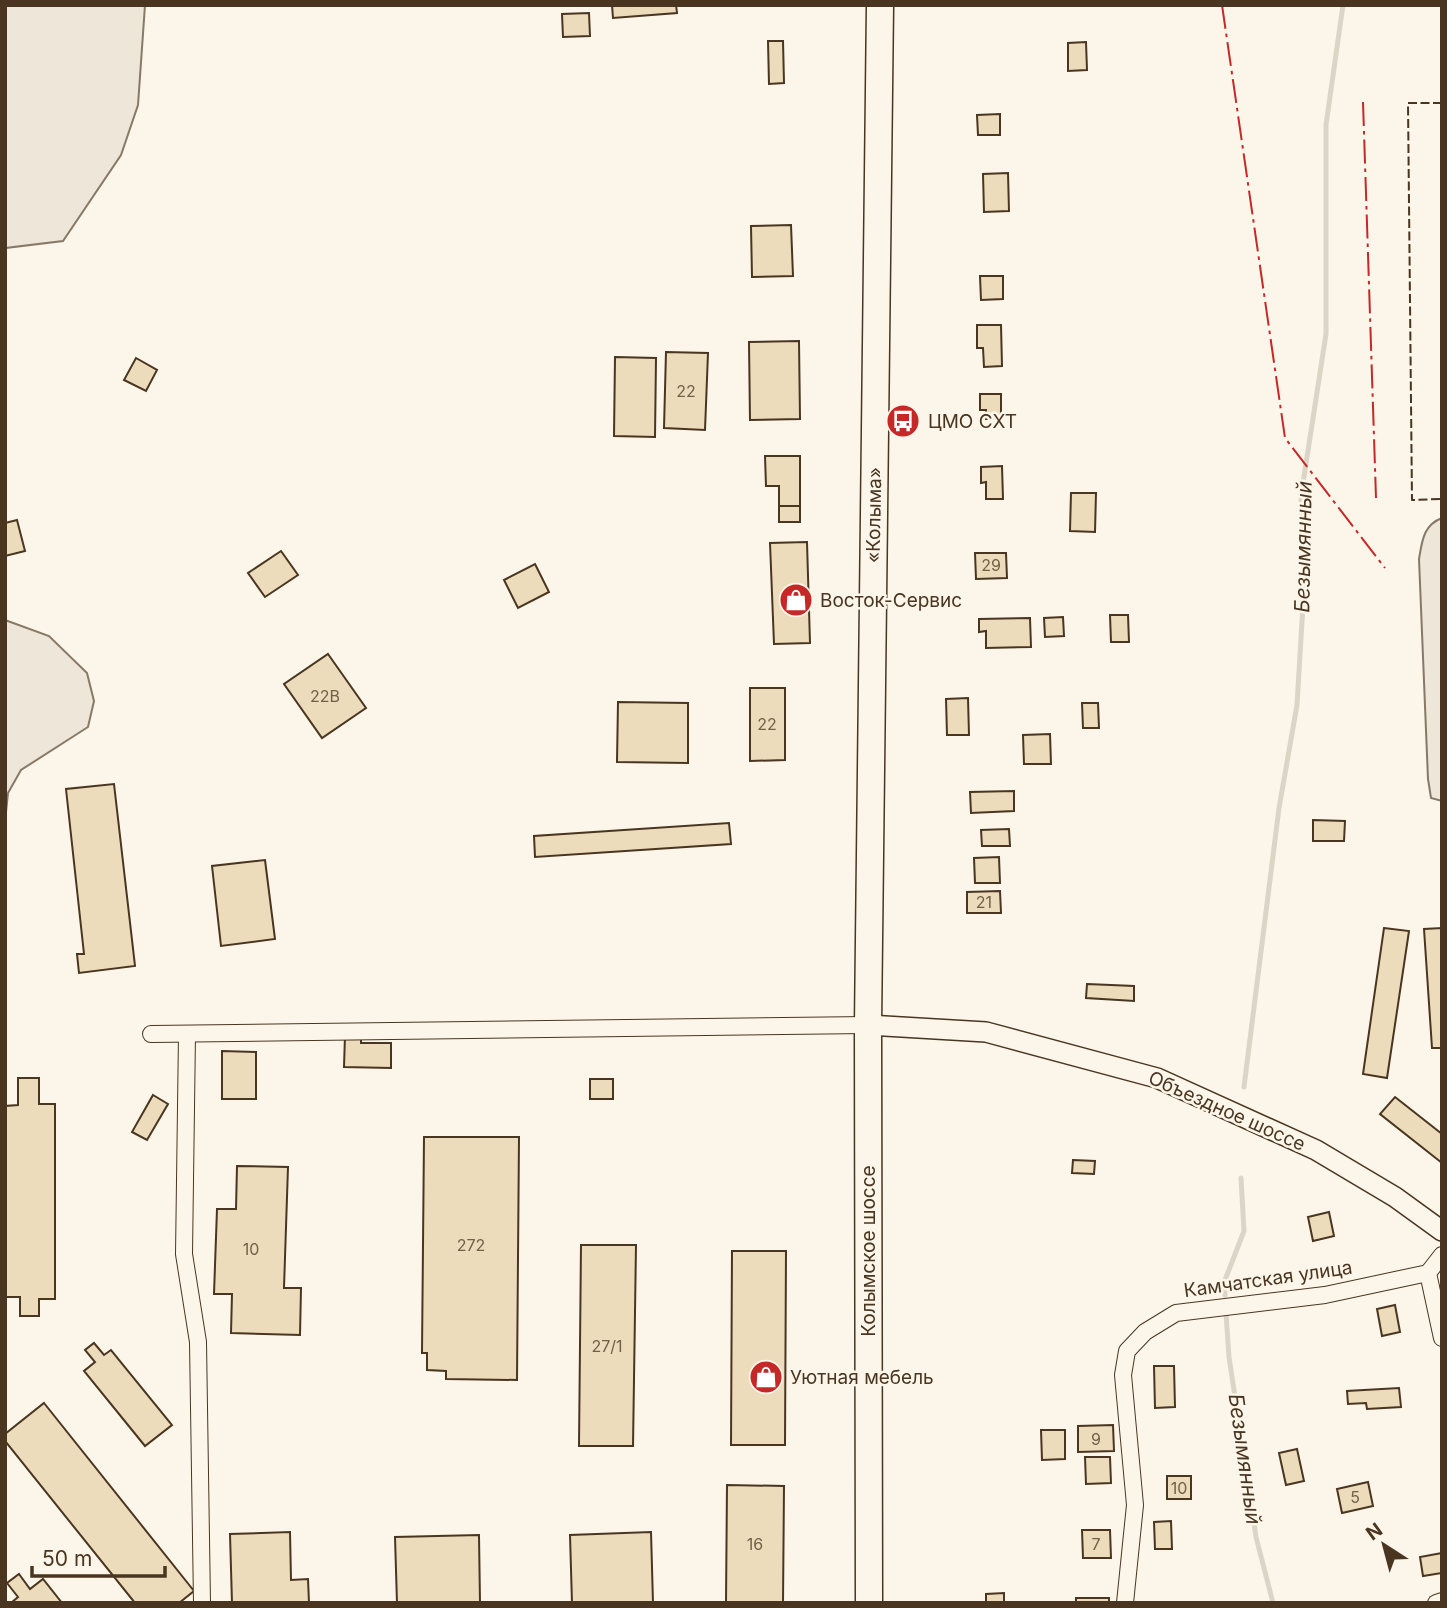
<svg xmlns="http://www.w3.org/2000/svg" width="1447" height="1608" viewBox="0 0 1447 1608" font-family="Inter,sans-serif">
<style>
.green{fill:#ede6d9;stroke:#887966;stroke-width:2}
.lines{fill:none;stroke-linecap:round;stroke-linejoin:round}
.stream{stroke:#dcd4c6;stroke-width:5}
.building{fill:#ecdcbc;stroke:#4a3520;stroke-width:2}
.minor-casing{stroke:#4a3520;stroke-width:18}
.tertiary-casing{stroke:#4a3520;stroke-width:22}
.trunk-casing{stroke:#4a3520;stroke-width:29}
.minor{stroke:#fbf6e9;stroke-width:16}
.tertiary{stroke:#fbf6e9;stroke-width:19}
.trunk{stroke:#fbf6e9;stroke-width:26}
.fence{stroke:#4a3520;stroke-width:2;stroke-dasharray:9 3.5;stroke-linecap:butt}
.power{stroke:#c62828;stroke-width:2;stroke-dasharray:24 5 3.5 5;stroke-linecap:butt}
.labels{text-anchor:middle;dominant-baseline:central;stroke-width:5;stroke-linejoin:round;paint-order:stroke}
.number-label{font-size:16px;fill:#725f47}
.poi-label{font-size:19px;fill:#4a3520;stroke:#fbf6e9;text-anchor:start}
.street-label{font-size:19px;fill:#4a3520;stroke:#fbf6e9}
.water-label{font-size:21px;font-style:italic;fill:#4a3520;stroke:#fbf6e9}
</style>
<rect width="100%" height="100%" fill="#fbf6e9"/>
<g class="green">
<polygon points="5,5 145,5 138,105 121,155 63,241 5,248"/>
<path d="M1442,518V801L1431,798L1428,779L1419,559C1422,542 1423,525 1442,518Z"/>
<polygon points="5,620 49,636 87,673 94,701 88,727 21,770 8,793 5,822"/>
</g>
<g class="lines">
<g class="stream">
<polyline points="1244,1087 1279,808 1297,705 1304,588 1301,496 1326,334 1326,125 1343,5"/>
<polyline points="1225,1295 1225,1280 1244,1231 1241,1178"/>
<polyline points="1226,1314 1229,1357 1256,1537 1273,1603"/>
</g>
</g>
<g class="building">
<polygon points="612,5 676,5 677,13 613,18"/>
<polygon points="589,13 590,36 563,37 562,14"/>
<polygon points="768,41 783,41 784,83 769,84"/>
<polygon points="1086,42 1087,70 1068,71 1068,43"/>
<polygon points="1000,114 1000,135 978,135 977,115"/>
<polygon points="1008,173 1009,211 984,212 983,174"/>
<polygon points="791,225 793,276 752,277 751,226"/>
<polygon points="980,276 1003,276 1003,299 981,300"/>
<polygon points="977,325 1001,325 1002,366 984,367 983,348 977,348"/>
<polygon points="799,341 800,419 750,420 749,342"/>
<polygon points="666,352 708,353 705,430 664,428"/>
<polygon points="615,357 656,358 655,437 614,436"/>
<polygon points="136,358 157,370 146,391 124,380"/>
<polygon points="980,394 1001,394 1001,419 986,419 986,410 980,410"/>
<polygon points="765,456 800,456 800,506 779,506 779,486 766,486"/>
<polygon points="1002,466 1003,499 986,499 986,482 981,483 981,467"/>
<polygon points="1071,493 1096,493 1095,532 1070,531"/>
<rect x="779" y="506" width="21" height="16"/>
<polygon points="17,520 25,551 5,556 5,523"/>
<polygon points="807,542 810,643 774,644 770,543"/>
<polygon points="281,551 298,575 265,597 248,573"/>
<polygon points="975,553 1006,553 1007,578 976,579"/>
<polygon points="535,564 549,592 518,608 504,580"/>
<polygon points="1110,615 1128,615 1129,642 1111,642"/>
<polygon points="1063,617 1064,636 1045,637 1044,618"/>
<polygon points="1030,618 1031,647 986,648 986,631 979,632 979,619"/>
<polygon points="328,654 366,708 322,738 284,684"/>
<polygon points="750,688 785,688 785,760 750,761"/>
<polygon points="968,698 969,735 947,735 946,699"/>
<polygon points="618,702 688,703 688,763 617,762"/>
<polygon points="1082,703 1098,703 1099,728 1083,728"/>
<polygon points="1050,734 1051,764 1024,764 1023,735"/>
<polygon points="114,784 135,966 79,973 77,954 84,954 66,789"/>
<polygon points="1014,791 1014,811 971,813 970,792"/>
<polygon points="1313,820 1345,821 1344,841 1313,841"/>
<polygon points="729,823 731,844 535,857 534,836"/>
<polygon points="1009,829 1010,846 982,846 981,830"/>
<polygon points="999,857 1000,883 975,883 974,858"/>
<polygon points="265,860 275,939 221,946 212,866"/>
<polygon points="1000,891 1001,913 967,913 967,892"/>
<polygon points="1384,928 1409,931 1387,1078 1363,1074"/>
<polygon points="1442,928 1442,1048 1432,1048 1424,929"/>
<polygon points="1087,984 1134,986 1134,1001 1086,998"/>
<polygon points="345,1035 361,1036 361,1043 391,1043 391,1068 344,1067"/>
<polygon points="222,1051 256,1052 256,1099 222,1099"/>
<polygon points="18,1078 39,1078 39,1104 55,1104 55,1299 39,1299 39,1316 20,1316 20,1297 5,1297 5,1106 18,1105"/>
<rect x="590" y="1079" width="23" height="20"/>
<polygon points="153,1095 168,1104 147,1140 132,1132"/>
<polygon points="1395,1097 1442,1134 1442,1163 1380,1114"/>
<polygon points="424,1137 519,1137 517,1380 446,1379 446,1371 427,1370 427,1353 422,1353"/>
<polygon points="1073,1160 1095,1161 1094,1174 1072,1173"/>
<polygon points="237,1166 288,1167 284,1288 301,1288 300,1335 231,1333 232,1294 214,1294 217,1209 236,1209"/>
<polygon points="1329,1212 1334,1236 1313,1241 1308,1217"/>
<polygon points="581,1245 636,1245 633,1446 579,1446"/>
<polygon points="732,1251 786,1251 785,1445 731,1445"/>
<polygon points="1395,1305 1400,1332 1382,1336 1377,1309"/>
<polygon points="94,1343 104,1355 111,1350 172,1425 145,1446 84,1371 95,1362 85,1350"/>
<polygon points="1154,1366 1174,1366 1175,1407 1155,1408"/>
<polygon points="1399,1388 1401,1407 1367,1409 1366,1403 1348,1404 1347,1391"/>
<polygon points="44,1403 194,1591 179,1603 135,1603 5,1441 5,1434"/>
<polygon points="1113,1425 1114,1451 1078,1452 1078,1426"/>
<polygon points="1041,1430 1065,1430 1065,1459 1042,1460"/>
<polygon points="1297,1449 1304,1481 1286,1485 1279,1453"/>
<polygon points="1085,1457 1110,1457 1111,1483 1086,1484"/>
<rect x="1167" y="1476" width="24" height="23"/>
<polygon points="1368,1482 1373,1506 1342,1513 1337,1489"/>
<polygon points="727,1485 784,1486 783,1603 726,1603"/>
<polygon points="1171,1521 1172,1549 1155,1549 1154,1522"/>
<polygon points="1082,1530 1110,1530 1111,1558 1083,1558"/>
<polygon points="290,1532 291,1580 308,1579 309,1603 232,1603 230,1534"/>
<polygon points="651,1532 653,1603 572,1603 570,1535"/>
<polygon points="479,1535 480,1603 397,1603 395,1537"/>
<polygon points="1442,1553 1442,1573 1423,1576 1420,1557"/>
<polygon points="19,1574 30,1589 43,1579 62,1603 11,1603 18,1597 7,1583"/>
<polygon points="1004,1593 1004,1603 986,1603 986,1594"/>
<rect x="1076" y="1598" width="33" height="5"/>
</g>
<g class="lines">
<defs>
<g id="minor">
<polyline points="151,1034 868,1025"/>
<polyline points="187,1034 184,1254 198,1342 202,1603"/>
<polyline points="1442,1255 1428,1273 1442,1338"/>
<polyline points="1125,1603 1135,1505 1123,1375 1127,1351 1145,1332 1176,1313 1325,1295 1428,1273"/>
<polyline points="1436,1603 1442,1601"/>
</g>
<polyline id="tertiary" points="868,1025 986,1032 1157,1078 1316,1150 1395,1197 1442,1231"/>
<polyline id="trunk" points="869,1603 868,1025 880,5"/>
</defs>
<use href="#minor" class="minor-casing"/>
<use href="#tertiary" class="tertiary-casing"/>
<use href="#trunk" class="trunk-casing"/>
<use href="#minor" class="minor"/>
<use href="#tertiary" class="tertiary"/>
<use href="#trunk" class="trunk"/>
<polyline class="fence" points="1442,103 1408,103 1412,500 1442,499"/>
<g class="power">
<polyline points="1222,5 1285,438 1385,568"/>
<polyline points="1363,102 1376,498"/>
</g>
</g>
<defs>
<symbol id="bus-disc" viewBox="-11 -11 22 22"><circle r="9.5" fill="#c62828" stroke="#fbf6e9"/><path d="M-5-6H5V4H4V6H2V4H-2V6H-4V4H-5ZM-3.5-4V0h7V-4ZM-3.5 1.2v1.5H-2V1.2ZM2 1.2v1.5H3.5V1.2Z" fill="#fff"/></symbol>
<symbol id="shop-disc" viewBox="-11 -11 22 22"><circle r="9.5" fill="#c62828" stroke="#fbf6e9"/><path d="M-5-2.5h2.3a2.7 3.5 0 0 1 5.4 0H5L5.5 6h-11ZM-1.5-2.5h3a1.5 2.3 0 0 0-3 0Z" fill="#fff"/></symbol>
</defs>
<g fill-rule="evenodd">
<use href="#bus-disc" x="884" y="402" width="38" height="38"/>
<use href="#shop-disc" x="777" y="581" width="38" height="38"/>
<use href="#shop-disc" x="747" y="1358" width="38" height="38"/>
</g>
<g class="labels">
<g class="number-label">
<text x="686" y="391">22</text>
<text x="991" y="565">29</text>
<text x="325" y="696">22В</text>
<text x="767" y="724">22</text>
<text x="984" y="902">21</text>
<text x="471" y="1245">272</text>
<text x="251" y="1249">10</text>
<text x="607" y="1346">27/1</text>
<text x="1096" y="1439">9</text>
<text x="1179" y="1488">10</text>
<text x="1355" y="1497">5</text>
<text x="755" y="1544">16</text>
<text x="1096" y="1544">7</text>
</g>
<g class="poi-label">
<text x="928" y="421">ЦМО СХТ</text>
<text x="820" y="600">Восток-Сервис</text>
<text x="790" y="1377">Уютная мебель</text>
</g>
<g class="street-label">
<text transform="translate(874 515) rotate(-89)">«Колыма»</text>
<text transform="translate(1227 1111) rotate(24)">Объездное шоссе</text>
<text transform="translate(868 1251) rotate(-90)">Колымское шоссе</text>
<text transform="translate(1268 1279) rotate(-8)">Камчатская улица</text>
</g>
<g class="water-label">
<text transform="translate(1303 547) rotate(-89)">Безымянный</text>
<text transform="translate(1245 1459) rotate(82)">Безымянный</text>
</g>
</g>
<rect width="1447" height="1608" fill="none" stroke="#4a3520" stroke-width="14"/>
<g transform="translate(1384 1545) rotate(324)" stroke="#fbf6e9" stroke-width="5" paint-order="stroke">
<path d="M0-5L12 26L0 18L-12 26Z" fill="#4a3520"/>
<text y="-10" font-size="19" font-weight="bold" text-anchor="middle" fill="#4a3520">N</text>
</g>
<path d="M32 1566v10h133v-10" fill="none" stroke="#4a3520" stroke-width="3.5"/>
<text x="42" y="1566" font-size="21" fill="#4a3520" stroke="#fbf6e9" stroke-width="5" paint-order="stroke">50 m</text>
</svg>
